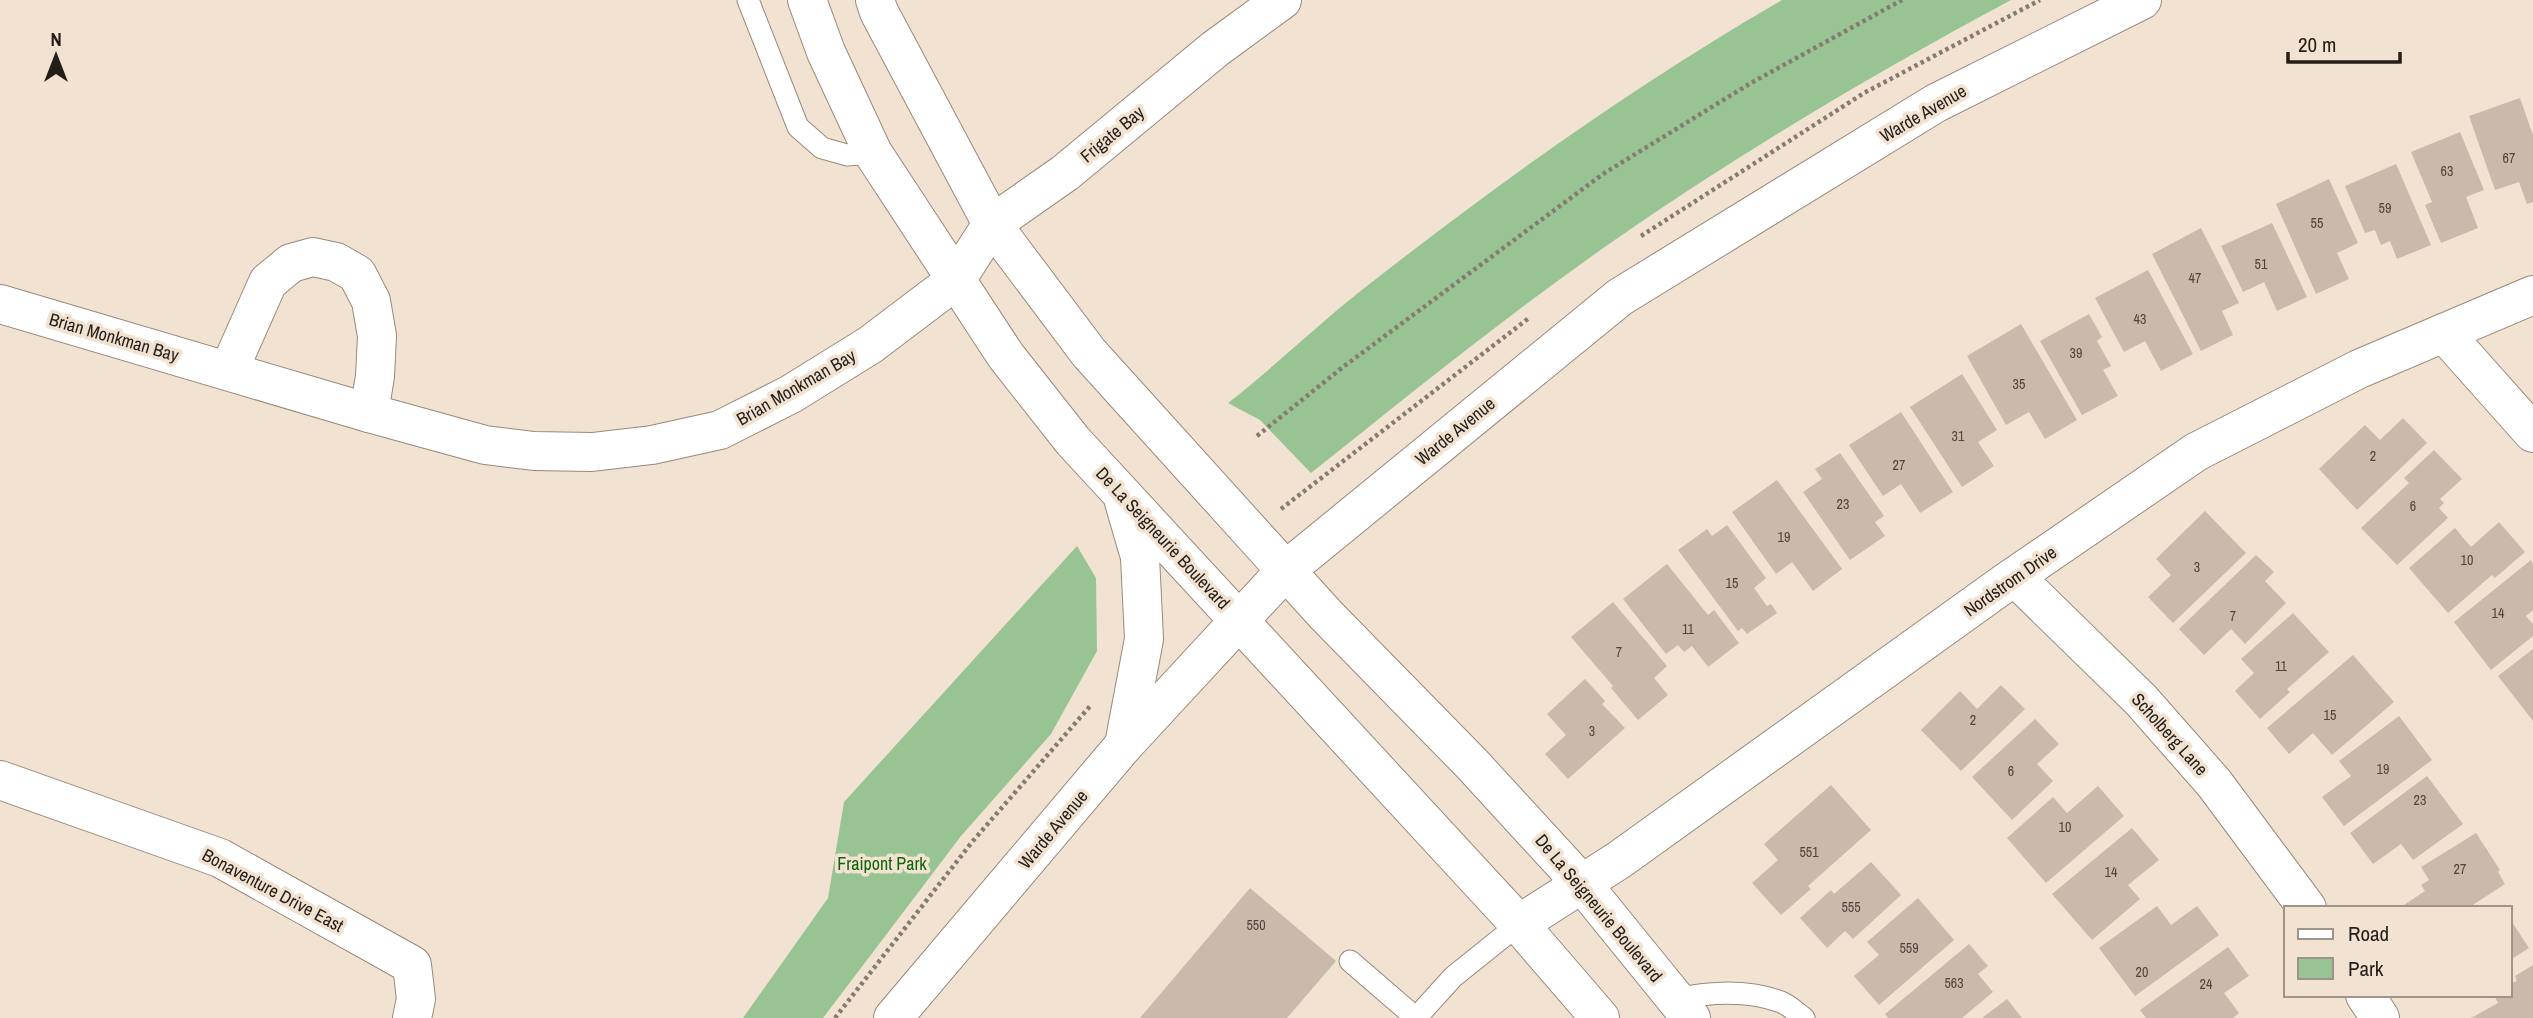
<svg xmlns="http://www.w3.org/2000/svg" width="2533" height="1018" viewBox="0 0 2533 1018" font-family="'Archivo Narrow',sans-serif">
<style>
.green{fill:#98c493}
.building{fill:#cabaac}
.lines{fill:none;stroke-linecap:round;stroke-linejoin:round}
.service-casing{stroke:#98897b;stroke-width:23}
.minor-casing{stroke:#98897b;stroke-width:40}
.tertiary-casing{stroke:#98897b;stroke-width:40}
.path{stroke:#857b71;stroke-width:4.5;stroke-dasharray:3.5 3.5;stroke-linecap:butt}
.service{stroke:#fff;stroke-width:21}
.minor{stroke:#fff;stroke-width:38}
.tertiary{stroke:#fff;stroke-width:38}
.labels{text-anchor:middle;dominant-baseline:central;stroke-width:7;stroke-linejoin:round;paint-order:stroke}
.number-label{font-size:14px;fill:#4e453e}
.street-label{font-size:18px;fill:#241e19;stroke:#f2e2d2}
.park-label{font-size:18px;fill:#0f6507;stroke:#f2e2d2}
</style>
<rect width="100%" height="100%" fill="#f2e2d2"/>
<g class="green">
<path d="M1782,0H2011C1873,74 1738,154 1609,244C1506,316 1409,395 1311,473L1260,420L1228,403C1273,368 1314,328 1358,293C1493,187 1633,86 1782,0Z"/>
<polygon points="1077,546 1096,578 1097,651 1051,734 961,836 823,1018 743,1018 828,898 844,802"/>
</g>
<g class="building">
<polygon points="2520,98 2533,135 2533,202 2527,204 2519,182 2495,190 2469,116"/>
<polygon points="2460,132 2484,190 2466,197 2478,228 2441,243 2425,205 2432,202 2411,152"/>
<polygon points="2396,164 2431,245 2397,259 2390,241 2381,245 2375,230 2365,233 2345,186"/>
<polygon points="2329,179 2358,243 2337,253 2349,279 2316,294 2276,204"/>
<polygon points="2272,223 2307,297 2277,311 2264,282 2243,292 2221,246"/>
<polygon points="2201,228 2239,303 2222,311 2233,335 2201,351 2152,254"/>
<polygon points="2148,270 2193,354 2161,371 2145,341 2124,352 2095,298"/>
<polygon points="2089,314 2102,337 2097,341 2111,366 2103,370 2118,396 2082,415 2040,341"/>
<polygon points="2021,324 2077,420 2045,439 2029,412 2006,425 1967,356"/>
<polygon points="1962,374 1997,430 1978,442 1994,466 1962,487 1910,407"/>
<polygon points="1901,412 1953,492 1920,513 1901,484 1883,496 1849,445"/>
<polygon points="2403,418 2427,443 2357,510 2319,469 2365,425 2380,440"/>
<polygon points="2434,450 2462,479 2440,499 2444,503 2439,508 2448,518 2397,565 2361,528 2409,483 2404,478"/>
<polygon points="1840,453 1884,516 1875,522 1885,536 1850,560 1803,492 1822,479 1815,469"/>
<polygon points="1777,480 1842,569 1813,591 1792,562 1776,574 1732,512"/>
<polygon points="2205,511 2246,553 2173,623 2148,597 2171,575 2156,559"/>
<polygon points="2499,522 2525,552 2495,578 2492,575 2448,613 2409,568 2455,528 2471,547"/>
<polygon points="1727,525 1766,578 1754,588 1767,606 1771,604 1777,613 1747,634 1742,628 1738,631 1678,550 1707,529 1712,536"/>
<polygon points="2256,555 2274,572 2265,581 2286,603 2245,644 2231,629 2204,655 2179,629"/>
<polygon points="2531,560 2533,564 2533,610 2526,616 2533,624 2533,636 2491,670 2454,622"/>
<polygon points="1667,564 1708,615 1714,610 1739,643 1708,667 1692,646 1684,652 1678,645 1666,654 1623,599"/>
<polygon points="1613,602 1667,666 1654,678 1668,695 1638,720 1611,688 1613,686 1571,637"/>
<polygon points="2293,613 2329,652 2287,689 2290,692 2260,719 2235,691 2254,673 2241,659"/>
<polygon points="2533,649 2533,721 2498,676"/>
<polygon points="2353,655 2394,702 2332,755 2313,733 2289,754 2267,728"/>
<polygon points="1585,679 1605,701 1602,704 1625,728 1568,779 1545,754 1566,735 1547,714"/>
<polygon points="2001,685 2025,709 1961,771 1921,730 1960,691 1977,709"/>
<polygon points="2399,716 2432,760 2344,826 2322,797 2351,776 2339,761"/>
<polygon points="2035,719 2059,744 2037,764 2053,781 2012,820 1972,777"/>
<polygon points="2427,776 2463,824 2413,860 2401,844 2373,864 2350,833"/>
<polygon points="1831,785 1871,830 1808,886 1811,889 1781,915 1752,883 1778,860 1764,844"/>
<polygon points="2098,786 2124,816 2046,883 2007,838 2053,797 2067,813"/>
<polygon points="2132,828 2159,860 2128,885 2140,899 2092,940 2052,894"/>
<polygon points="2476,833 2500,870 2498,872 2505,884 2468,908 2406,908 2404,905 2425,891 2421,885 2429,880 2421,867"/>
<polygon points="1871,862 1901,895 1853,939 1845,931 1827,948 1800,918 1831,890 1834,894"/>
<polygon points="1250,888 1336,961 1287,1018 1140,1018"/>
<polygon points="1918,898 1954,940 1879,1005 1854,976 1879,955 1867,942"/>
<polygon points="2157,906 2171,925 2197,906 2219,935 2135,996 2099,948"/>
<polygon points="2510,919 2529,948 2510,960"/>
<polygon points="1969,944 1988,966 1978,974 1993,992 1962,1018 1888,1018 1885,1014"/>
<polygon points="2228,947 2249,976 2224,993 2239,1013 2233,1018 2146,1018 2140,1010"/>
<polygon points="2533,965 2533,1018 2471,1018 2498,1003 2494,995 2510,995 2510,984 2517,981 2515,976"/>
<polygon points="2007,999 2022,1018 1982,1018"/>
</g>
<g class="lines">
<defs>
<g id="service">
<polyline points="748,0 798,127 822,148 847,155 873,153"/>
<polyline points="1350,961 1416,1018"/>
<path d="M1675,999C1710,992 1747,989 1781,1002C1789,1005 1797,1013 1804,1018"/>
<polyline points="1416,1018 1453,977 1519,924"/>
</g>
<g id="minor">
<polyline points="0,304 369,413 485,445 534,451 592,452 652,445 720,430 791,394 870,345 956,280 992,224 1065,173 1215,49 1282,0"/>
<polyline points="2444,333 2533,433"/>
<polyline points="229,370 268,282 291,263 313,257 336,262 357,274 371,301 377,336 375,376 369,413"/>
<polyline points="2015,577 2141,700 2214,783 2307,908"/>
<polyline points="0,780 220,858 412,965 416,999 412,1018"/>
<polyline points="1519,924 1619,860 2005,583 2196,452 2359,369 2533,295"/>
<polyline points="2365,995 2380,1018"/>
</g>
<g id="tertiary">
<polyline points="807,0 826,52 873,153 1006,356 1073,441 1519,924 1600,1018"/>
<polyline points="875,0 879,12 992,224 1089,353 1326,615 1472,764 1583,885 1691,1018"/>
<polyline points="1124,502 1140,557 1144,639 1124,745"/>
<polyline points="893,1018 1124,745 1286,570 1620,297 1936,103 2142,0"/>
</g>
</defs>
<use href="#service" class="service-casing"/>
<use href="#minor" class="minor-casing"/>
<use href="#tertiary" class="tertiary-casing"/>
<g class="path">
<polyline points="1641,236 1864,93 2040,0"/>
<polyline points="1257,436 1343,367 1603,174 1751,83 1902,0"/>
<polyline points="1281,509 1529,318"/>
<polyline points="835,1018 972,842 1091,705"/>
</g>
<use href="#service" class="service"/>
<use href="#minor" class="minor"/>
<use href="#tertiary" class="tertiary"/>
</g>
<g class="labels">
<g class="number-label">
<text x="2509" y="158">67</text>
<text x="2447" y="171">63</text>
<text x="2385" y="208">59</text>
<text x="2317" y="223">55</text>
<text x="2261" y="264">51</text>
<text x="2195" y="278">47</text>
<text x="2140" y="319">43</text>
<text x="2076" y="353">39</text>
<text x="2019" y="384">35</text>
<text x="1958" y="436">31</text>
<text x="2373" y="456">2</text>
<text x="1899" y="465">27</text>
<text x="1843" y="504">23</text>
<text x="2413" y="506">6</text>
<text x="1784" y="537">19</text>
<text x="2467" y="560">10</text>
<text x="2197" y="567">3</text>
<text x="1732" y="583">15</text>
<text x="2498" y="613">14</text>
<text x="2233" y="616">7</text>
<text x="1688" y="629">11</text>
<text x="1619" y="652">7</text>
<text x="2281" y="666">11</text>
<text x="2330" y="715">15</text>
<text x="1973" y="720">2</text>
<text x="1592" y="731">3</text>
<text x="2383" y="769">19</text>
<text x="2011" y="771">6</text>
<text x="2420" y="800">23</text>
<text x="2065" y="827">10</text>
<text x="1809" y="852">551</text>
<text x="2460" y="869">27</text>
<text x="2111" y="872">14</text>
<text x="1851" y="907">555</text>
<text x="1256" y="925">550</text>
<text x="1909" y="948">559</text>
<text x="2142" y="972">20</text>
<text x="1954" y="983">563</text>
<text x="2206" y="984">24</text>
</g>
<g class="street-label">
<text transform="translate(1923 113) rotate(-30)">Warde Avenue</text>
<text transform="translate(1112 134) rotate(-40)">Frigate Bay</text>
<text transform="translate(114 337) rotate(16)">Brian Monkman Bay</text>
<text transform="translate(796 387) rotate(-30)">Brian Monkman Bay</text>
<text transform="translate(1455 431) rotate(-39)">Warde Avenue</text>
<text transform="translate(1163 538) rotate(47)">De La Seigneurie Boulevard</text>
<text transform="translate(2010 581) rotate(-35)">Nordstrom Drive</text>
<text transform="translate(2170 734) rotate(48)">Scholberg Lane</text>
<text transform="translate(1053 829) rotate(-50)">Warde Avenue</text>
<text transform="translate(273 890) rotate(28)">Bonaventure Drive East</text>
<text transform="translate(1599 908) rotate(50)">De La Seigneurie Boulevard</text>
</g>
<g class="park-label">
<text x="882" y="863">Fraipont Park</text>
</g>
</g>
<rect x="2284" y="906" width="228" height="91" fill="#f2e2d2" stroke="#a09488" stroke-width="2"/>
<rect x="2298" y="929" width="35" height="10" fill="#ffffff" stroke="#a09488" stroke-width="2"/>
<text x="2348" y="941" font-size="21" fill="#241e19">Road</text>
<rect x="2298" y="958" width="35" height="21" fill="#98c493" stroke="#a09488" stroke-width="2"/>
<text x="2348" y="976" font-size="21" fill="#241e19">Park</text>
<g transform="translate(56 56)" stroke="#f2e2d2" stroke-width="5" paint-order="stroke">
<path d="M0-5L12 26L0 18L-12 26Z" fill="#241e19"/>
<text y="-10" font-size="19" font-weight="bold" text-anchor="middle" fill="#241e19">N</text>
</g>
<path d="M2288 52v10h112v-10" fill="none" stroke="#241e19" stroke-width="3.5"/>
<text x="2298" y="52" font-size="21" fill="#241e19" stroke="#f2e2d2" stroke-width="5" paint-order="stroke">20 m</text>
</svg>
